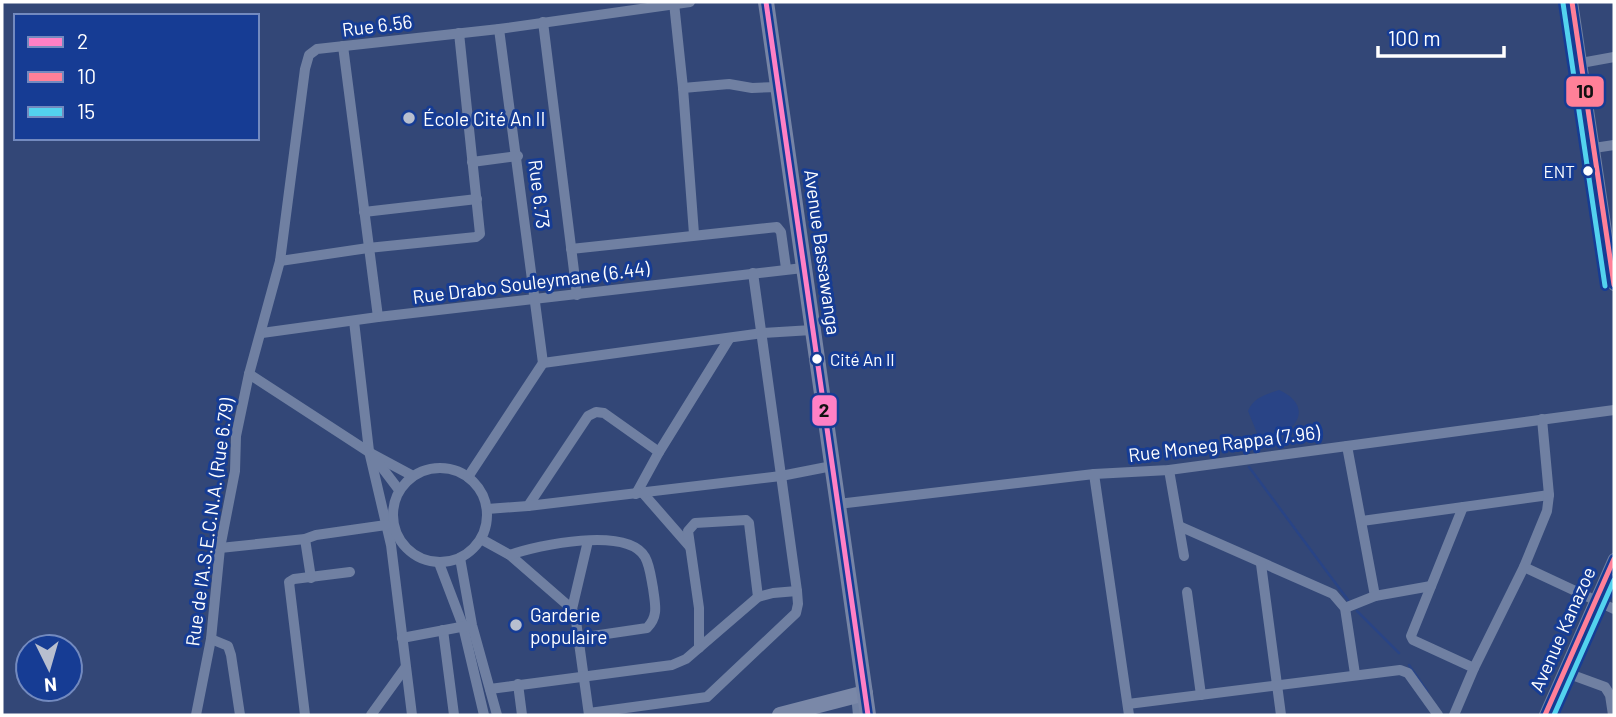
<svg xmlns="http://www.w3.org/2000/svg" width="1616" height="717" viewBox="0 0 1616 717" font-family="Barlow,sans-serif">
<style>
.water{fill:#294486}
.lines{fill:none;stroke-linecap:round;stroke-linejoin:round}
.stream{stroke:#294486;stroke-width:2.5}
.minor{stroke:#7080a2;stroke-width:10}
.tertiary{stroke:#7080a2;stroke-width:12}
.primary{stroke:#7a88a8;stroke-width:16}
.trunk{stroke:#7684a5;stroke-width:16}
.bus-1-casing{stroke:#163c94;stroke-width:10}
.bus-2-casing{stroke:#163c94;stroke-width:10}
.bus-3-casing{stroke:#163c94;stroke-width:10}
.bus-1{stroke:#ff80c5;stroke-width:5}
.bus-2{stroke:#ff8098;stroke-width:5}
.bus-3{stroke:#53d2ee;stroke-width:5}
.poi-dot{fill:#b8bfcf;stroke:#163c94;stroke-width:2.5}
.bus-dot{fill:#fff;stroke:#163c94;stroke-width:2.5}
.labels{text-anchor:middle;dominant-baseline:central;stroke-width:6;stroke-linejoin:round;paint-order:stroke}
.bus-label{font-size:17px;fill:#fff;stroke:#163c94;text-anchor:end}
.street-label{font-size:19px;fill:#fff;stroke:#163c94}
.poi-label{font-size:19px;fill:#fff;stroke:#163c94;text-anchor:start}
.line-badge{stroke:#163c94;stroke-width:2.5}
.pale-badge-label{font-size:19px;text-anchor:middle;font-weight:bold;fill:#111}
</style>
<rect width="100%" height="100%" fill="#334777"/>
<path class="water" d="M1279,390C1304,401 1306,421 1281,435C1275,438 1265,437 1259,438L1248,411C1254,397 1265,395 1279,390Z"/>
<g class="lines">
<g class="stream">
<polyline points="1249,467 1348,600"/>
<polyline points="1357,611 1399,653"/>
<polyline points="1409,665 1427,691"/>
</g>
<g class="minor">
<polyline points="674,3 683,88 694,234"/>
<polyline points="543,22 577,295"/>
<polyline points="499,29 543,363"/>
<polyline points="343,46 378,317"/>
<polyline points="1581,63 1614,57"/>
<polyline points="683,88 729,84 752,88 778,87"/>
<polyline points="1594,148 1614,145"/>
<polyline points="472,162 518,156"/>
<polyline points="364,212 477,199"/>
<polyline points="571,249 777,227 781,232 786,268"/>
<polyline points="280,261 368,248 476,237 480,234 459,33"/>
<polyline points="354,321 369,451 391,545 412,715"/>
<polyline points="262,333 378,317 803,268"/>
<polyline points="543,363 763,333 812,330"/>
<polyline points="249,374 372,454 413,476"/>
<polyline points="1347,446 1375,596"/>
<polyline points="374,457 399,490"/>
<circle cx="440" cy="515" r="47"/>
<polyline points="1169,470 1184,556"/>
<polyline points="1094,474 1129,715"/>
<polyline points="468,477 543,363"/>
<polyline points="642,492 690,547"/>
<polyline points="636,494 659,452 729,339"/>
<polyline points="838,504 1094,474 1169,470 1614,410"/>
<polyline points="528,506 588,416 596,412 604,413 659,452"/>
<polyline points="1463,507 1411,636 1413,640 1474,668"/>
<polyline points="487,509 528,506 781,476 832,466"/>
<polyline points="1362,521 1549,495"/>
<polyline points="1179,526 1333,594 1345,608 1355,674"/>
<polyline points="305,539 311,578"/>
<polyline points="481,539 510,555 572,609 576,621 589,715"/>
<polyline points="220,548 305,539 316,535 386,525"/>
<path d="M510,555C538,545 627,526 645,557C650,566 651,578 653,588C655,604 659,616 647,628L579,638"/>
<polyline points="460,558 472,625 497,715"/>
<polyline points="439,563 463,626 484,715"/>
<polyline points="1261,564 1281,715"/>
<polyline points="1524,567 1614,609"/>
<polyline points="1187,592 1201,695"/>
<polyline points="1345,608 1375,596 1431,586"/>
<polyline points="572,609 588,541"/>
<polyline points="443,630 454,715"/>
<polyline points="402,638 466,626"/>
<polyline points="211,639 228,646 231,655 240,715"/>
<polyline points="699,648 699,608 688,531 695,523 746,520 749,523 758,597"/>
<polyline points="1564,672 1605,687 1610,695 1613,715"/>
<polyline points="518,684 522,715"/>
<polyline points="490,689 672,665 686,659 758,597 773,593 797,591"/>
<polyline points="856,695 858,715"/>
<polyline points="1128,704 1400,670 1408,673 1438,715"/>
<polyline points="589,713 707,697 796,613 798,604 797,591 753,273"/>
<polyline points="196,715 211,639 220,548 235,471 236,436 249,374 280,261 305,69 309,55 317,49 499,29 690,2"/>
<polyline points="305,715 289,582 294,579 350,572"/>
<polyline points="371,715 405,668"/>
<polyline points="1454,715 1474,668 1524,567 1547,511 1549,495 1542,419"/>
</g>
<g class="tertiary">
<polyline points="1572,2 1614,285"/>
<polyline points="1545,715 1614,559"/>
</g>
<polyline class="primary" points="780,715 865,693"/>
<polyline class="trunk" points="766,2 868,715"/>
<defs>
<polyline id="bus-1" points="766,2 868,715"/>
<g id="bus-2">
<polyline points="1572,2 1614,285"/>
<polyline points="1545,715 1614,559"/>
</g>
<g id="bus-3">
<polyline points="1563,3 1605,286"/>
<polyline points="1554,715 1614,580"/>
</g>
</defs>
<use href="#bus-1" class="bus-1-casing"/>
<use href="#bus-2" class="bus-2-casing"/>
<use href="#bus-3" class="bus-3-casing"/>
<use href="#bus-1" class="bus-1"/>
<use href="#bus-2" class="bus-2"/>
<use href="#bus-3" class="bus-3"/>
</g>
<g class="poi-dot">
<circle cx="409" cy="118" r="7"/>
<circle cx="516" cy="625" r="7"/>
</g>
<g class="bus-dot">
<circle cx="1588" cy="171" r="6"/>
<circle cx="817" cy="359" r="6"/>
</g>
<g class="labels">
<g class="bus-label">
<text x="1575" y="171">ENT</text>
<text x="830" y="359" text-anchor="start">Cité An II</text>
</g>
<g class="street-label">
<text transform="translate(377 25) rotate(-7)">Rue 6.56</text>
<text transform="translate(540 194) rotate(83)">Rue 6.73</text>
<text transform="translate(823 252) rotate(82)">Avenue Bassawanga</text>
<text transform="translate(531 282) rotate(-7)">Rue Drabo Souleymane (6.44)</text>
<text transform="translate(1224 443) rotate(-7)">Rue Moneg Rappa (7.96)</text>
<text transform="translate(209 522) rotate(-82)">Rue de l'A.S.E.C.N.A. (Rue 6.79)</text>
<text transform="translate(1562 629) rotate(-66)">Avenue Kanazoe</text>
</g>
<g class="poi-label">
<text x="423" y="118">École Cité An II</text>
<text x="530" y="614">Garderie<tspan x="530" dy="22">populaire</tspan></text>
</g>
</g>
<g class="line-badge">
<rect x="1565" y="75" width="40" height="33" rx="7" fill="#ff8098"/>
<rect x="811" y="394" width="27" height="33" rx="7" fill="#ff80c5"/>
</g>
<g class="pale-badge-label">
<text x="1585" y="98">10</text>
<text x="824" y="417">2</text>
</g>
<rect width="1616" height="717" fill="none" stroke="#ffffff" stroke-width="7"/>
<rect x="14" y="14" width="245" height="126" fill="#163c94" stroke="#738abf" stroke-width="2"/>
<rect x="28" y="37" width="35" height="10" fill="#ff80c5" stroke="#738abf" stroke-width="2"/>
<text x="77" y="49" font-size="21" fill="#ffffff">2</text>
<rect x="28" y="72" width="35" height="10" fill="#ff8098" stroke="#738abf" stroke-width="2"/>
<text x="77" y="84" font-size="21" fill="#ffffff">10</text>
<rect x="28" y="107" width="35" height="10" fill="#53d2ee" stroke="#738abf" stroke-width="2"/>
<text x="77" y="119" font-size="21" fill="#ffffff">15</text>
<g transform="translate(49 668) rotate(175)"><circle r="33" fill="#163c94" stroke="#738abf" stroke-width="2"/>
<path d="M0-5L12 26L0 18L-12 26Z" fill="#b8bfcf"/>
<text y="-10" font-size="19" font-weight="bold" text-anchor="middle" fill="#ffffff">N</text>
</g>
<path d="M1378 46v10h126v-10" fill="none" stroke="#ffffff" stroke-width="3.5"/>
<text x="1388" y="46" font-size="21" fill="#ffffff" stroke="#163c94" stroke-width="5" paint-order="stroke">100 m</text>
</svg>
